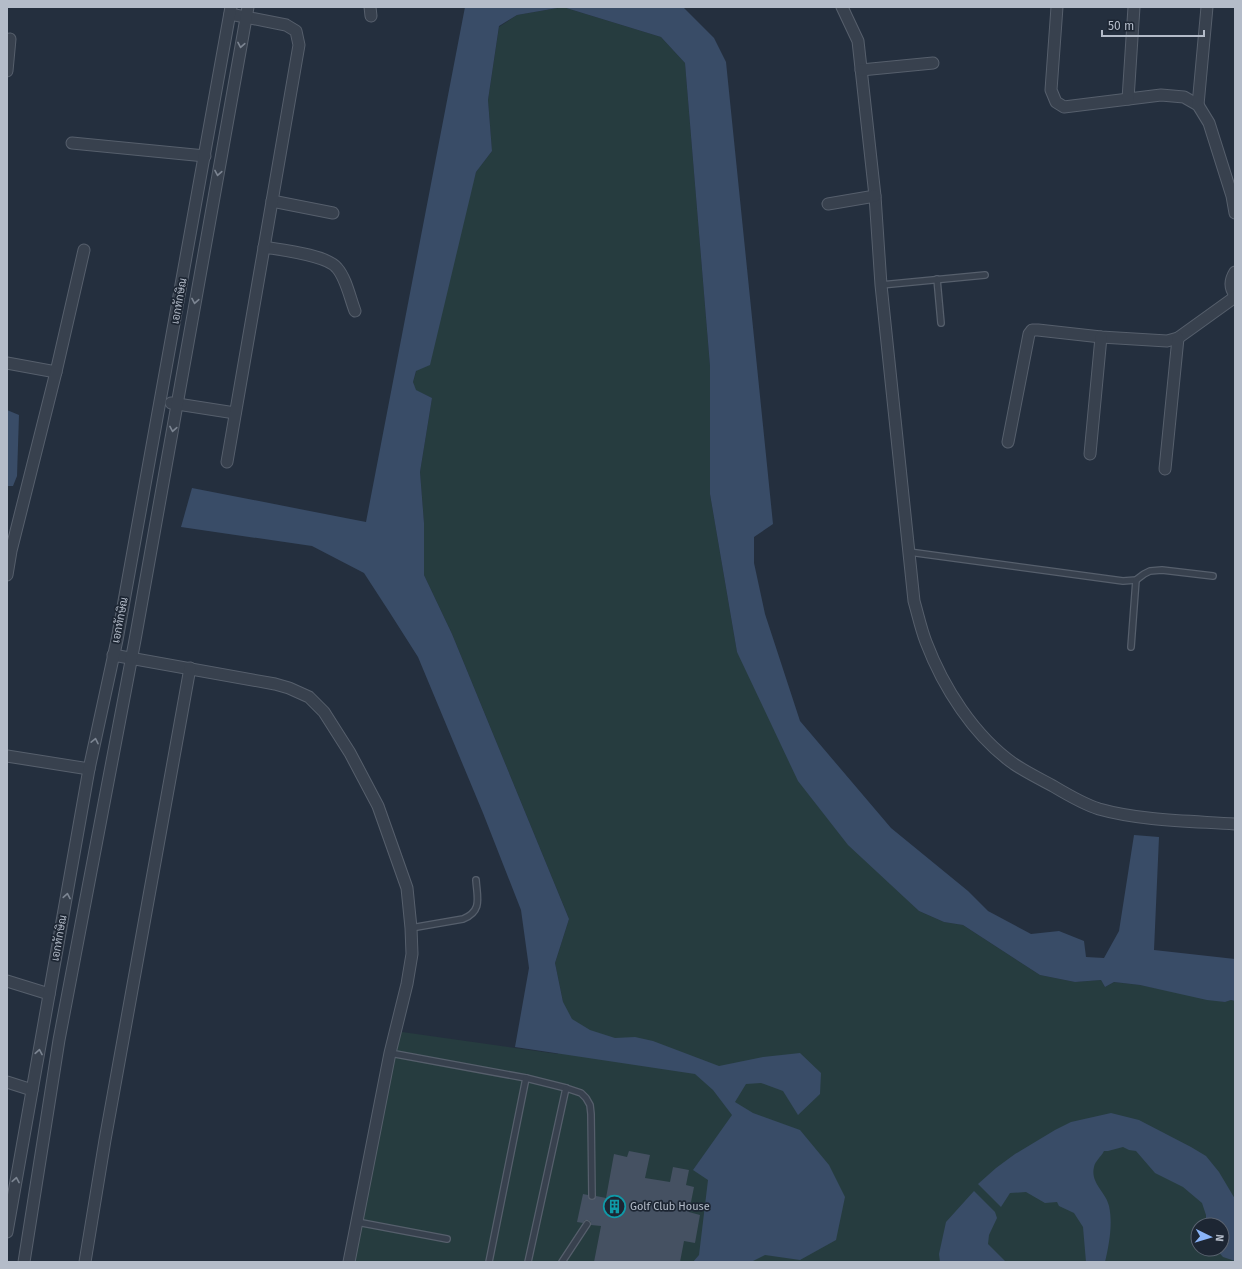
<svg xmlns="http://www.w3.org/2000/svg" width="1242" height="1269" viewBox="0 0 1242 1269" font-family="'Fira Sans',Sarabun,sans-serif">
<style>
.green{fill:#263c3f;fill-rule:evenodd}
.water{fill:#394c67}
.building{fill:#455162}
.lines{fill:none;stroke-linecap:round;stroke-linejoin:round}
.service-casing{stroke:#565f6c;stroke-width:8}
.minor-casing{stroke:#565f6c;stroke-width:13}
.service{stroke:#38414e;stroke-width:5.5}
.minor{stroke:#38414e;stroke-width:11}
.oneway{stroke:#7c8592}
.labels{text-anchor:middle;dominant-baseline:central;stroke-width:3.5;stroke-linejoin:round;paint-order:stroke}
.street-label{font-size:11px;fill:#b4bcc9;stroke:#1d2633}
.poi-label{font-size:11px;fill:#b4bcc9;stroke:#1d2633;text-anchor:start}
</style>
<rect width="100%" height="100%" fill="#242f3e"/>
<path class="green" d="M563,7L661,37L685,63L710,366V494L737,652L908,900L919,911L944,922L963,925L1040,975L1075,982L1101,980L1105,987L1114,982L1140,985L1225,1002L1231,1000L1235,1001V1262H349L395,1031L558,1054L563,1002L555,963L569,919L452,634L424,575V523L420,472L432,398L415,390L413,382L476,172L492,151L488,100L499,27L517,15ZM1198,1225H1222V1249H1198Z"/>
<g class="water">
<polygon points="465,7 683,7 714,38 726,62 773,524 754,537 754,563 765,614 800,721 891,828 968,891 988,911 1031,934 1059,931 1084,941 1086,957 1104,958 1119,931 1134,835 1159,837 1154,950 1235,959 1235,1001 1231,1000 1225,1002 1207,1000 1140,985 1114,982 1105,987 1101,980 1075,982 1040,975 963,925 944,922 919,911 848,845 798,781 737,652 710,494 710,366 685,63 661,37 563,7 517,15 499,26 488,100 492,151 476,172 430,365 416,371 413,382 416,390 432,398 420,472 424,523 424,575 452,634 569,919 555,963 563,1002 572,1019 590,1030 615,1038 635,1037 653,1041 719,1066 763,1057 800,1053 821,1073 820,1094 798,1115 783,1091 761,1083 746,1084 735,1102 753,1113 800,1130 829,1165 845,1197 836,1240 800,1260 765,1255 751,1262 693,1262 699,1255 708,1180 693,1170 732,1115 713,1090 695,1074 515,1047 529,968 521,910 483,813 418,657 390,613 364,573 312,546 181,527 192,488 366,522"/>
<polygon points="7,410 19,415 17,476 13,486 7,486"/>
<path d="M1111,1113L1139,1120L1191,1147L1206,1156L1219,1172L1235,1199V1261L1223,1257L1216,1249H1222V1225H1206V1215L1202,1203L1183,1187L1155,1173L1136,1151L1129,1150L1123,1147L1108,1151H1104C1101,1157 1095,1161 1094,1167C1090,1183 1106,1192 1109,1206C1113,1224 1109,1245 1105,1262H1086L1083,1227L1074,1213L1059,1206L1057,1202L1045,1203L1026,1192L1010,1193L1001,1207L978,1184L996,1168L1015,1154L1055,1130L1071,1122Z"/>
<polygon points="974,1191 995,1212 997,1218 989,1235 988,1244 1006,1262 940,1262 939,1254 946,1222"/>
</g>
<polygon class="building" points="629,1151 650,1155 645,1178 670,1182 673,1167 689,1170 686,1185 694,1187 689,1212 700,1215 695,1243 684,1241 680,1262 594,1262 601,1226 591,1225 591,1222 588,1220 585,1220 583,1223 577,1222 583,1194 588,1195 589,1198 592,1200 594,1199 596,1196 606,1198 614,1154 627,1157"/>
<g class="lines">
<defs>
<g id="service">
<polyline points="937,279 941,323"/>
<polyline points="881,285 985,275"/>
<polyline points="909,552 1123,581 1136,580 1144,574 1150,571 1162,570 1213,576"/>
<polyline points="1131,647 1136,580"/>
<path d="M411,928L463,919C483,911 477,897 476,880"/>
<polyline points="390,1053 526,1078 566,1088 581,1093 586,1098 590,1105 591,1114 592,1196"/>
<polyline points="357,1222 447,1239"/>
<polyline points="489,1262 526,1078"/>
<polyline points="528,1262 566,1088"/>
<polyline points="562,1262 587,1224"/>
</g>
<g id="minor">
<polyline points="370,7 371,16"/>
<path d="M842,7L858,41L875,196L881,285L914,601C918,615 921,629 926,642C943,687 974,736 1014,764C1026,772 1040,779 1053,786C1068,795 1083,804 1099,809C1142,821 1191,821 1235,824"/>
<polyline points="1057,7 1051,90 1056,102 1064,107 1161,95 1184,97 1198,105 1209,123 1232,196 1235,213"/>
<polyline points="861,70 933,63"/>
<polyline points="7,71 10,39"/>
<polyline points="1128,99 1134,7"/>
<polyline points="1198,105 1207,7"/>
<polyline points="72,143 205,156"/>
<polyline points="272,201 333,213"/>
<polyline points="828,204 875,196"/>
<path d="M264,247C282,250 327,255 337,268C346,278 350,298 355,311"/>
<path d="M1235,272C1230,280 1229,287 1235,295"/>
<polyline points="7,363 56,372"/>
<polyline points="171,403 235,413"/>
<polyline points="1008,442 1029,334 1032,330 1038,330 1101,337 1167,341 1178,338 1235,297"/>
<polyline points="1090,454 1101,337"/>
<polyline points="227,462 299,45 296,31 286,25 230,14"/>
<polyline points="1165,469 1178,338"/>
<polyline points="7,575 11,551 56,372 84,250"/>
<polyline points="113,655 275,684 289,688 309,697 324,712 350,753 378,806 407,888 411,928 412,954 407,984 390,1053 349,1262"/>
<polyline points="7,756 89,769"/>
<polyline points="7,981 49,994"/>
<polyline points="7,1082 32,1090"/>
<polyline points="7,1232 89,769 117,640 231,7"/>
<polyline points="24,1262 59,1040 135,640 248,7"/>
<polyline points="85,1262 105,1140 190,668"/>
</g>
</defs>
<use href="#service" class="service-casing"/>
<use href="#minor" class="minor-casing"/>
<use href="#service" class="service"/>
<use href="#minor" class="minor"/>
</g>
<defs><path id="oneway-chevron" d="M-2-3.5L2.5 0L-2 3.5" fill="none" stroke-width="1.6" stroke-linecap="round" stroke-linejoin="round"/></defs>
<g class="oneway">
<use href="#oneway-chevron" transform="translate(241 45) rotate(100)"/>
<use href="#oneway-chevron" transform="translate(218 173) rotate(100)"/>
<use href="#oneway-chevron" transform="translate(195 301) rotate(100)"/>
<use href="#oneway-chevron" transform="translate(173 429) rotate(100)"/>
<use href="#oneway-chevron" transform="translate(95 741) rotate(-78)"/>
<use href="#oneway-chevron" transform="translate(67 896) rotate(-80)"/>
<use href="#oneway-chevron" transform="translate(39 1052) rotate(-80)"/>
<use href="#oneway-chevron" transform="translate(16 1180) rotate(-80)"/>
</g>
<defs>
<symbol id="building-ring" viewBox="-11 -11 22 22"><circle r="9.5" fill="#1d2633" stroke="#0f9aa8" stroke-width="1.5"/><path d="M-4-6H4V6H1V3H-1V6H-4ZM-2.5-4.3h1.7v1.8h-1.7ZM.8-4.3h1.7v1.8H.8ZM-2.5-1h1.7V.8h-1.7ZM.8-1h1.7V.8H.8Z" fill="#0f9aa8"/></symbol>
</defs>
<g fill-rule="evenodd">
<use href="#building-ring" x="602" y="1194" width="25" height="25"/>
</g>
<g class="labels">
<g class="street-label">
<text transform="translate(179 301) rotate(-80)">เอกทักษิณ</text>
<text transform="translate(120 620) rotate(-79)">เอกทักษิณ</text>
<text transform="translate(59 938) rotate(-80)">เอกทักษิณ</text>
</g>
<g class="poi-label">
<text x="630" y="1206">Golf Club House</text>
</g>
</g>
<rect width="1242" height="1269" fill="none" stroke="#b4bcc9" stroke-width="16"/>
<g transform="translate(1210 1237) rotate(95)"><circle r="19" fill="#1d2633" stroke="#59626f"/>
<path d="M0-3L7 15L0 10L-7 15Z" fill="#8ab4f8"/>
<text y="-6" font-size="11" font-weight="bold" text-anchor="middle" fill="#b4bcc9">N</text>
</g>
<path d="M1102 30v6h102v-6" fill="none" stroke="#b4bcc9" stroke-width="2"/>
<text x="1108" y="30" font-size="12" fill="#b4bcc9" stroke="#1d2633" stroke-width="3" paint-order="stroke">50 m</text>
</svg>
